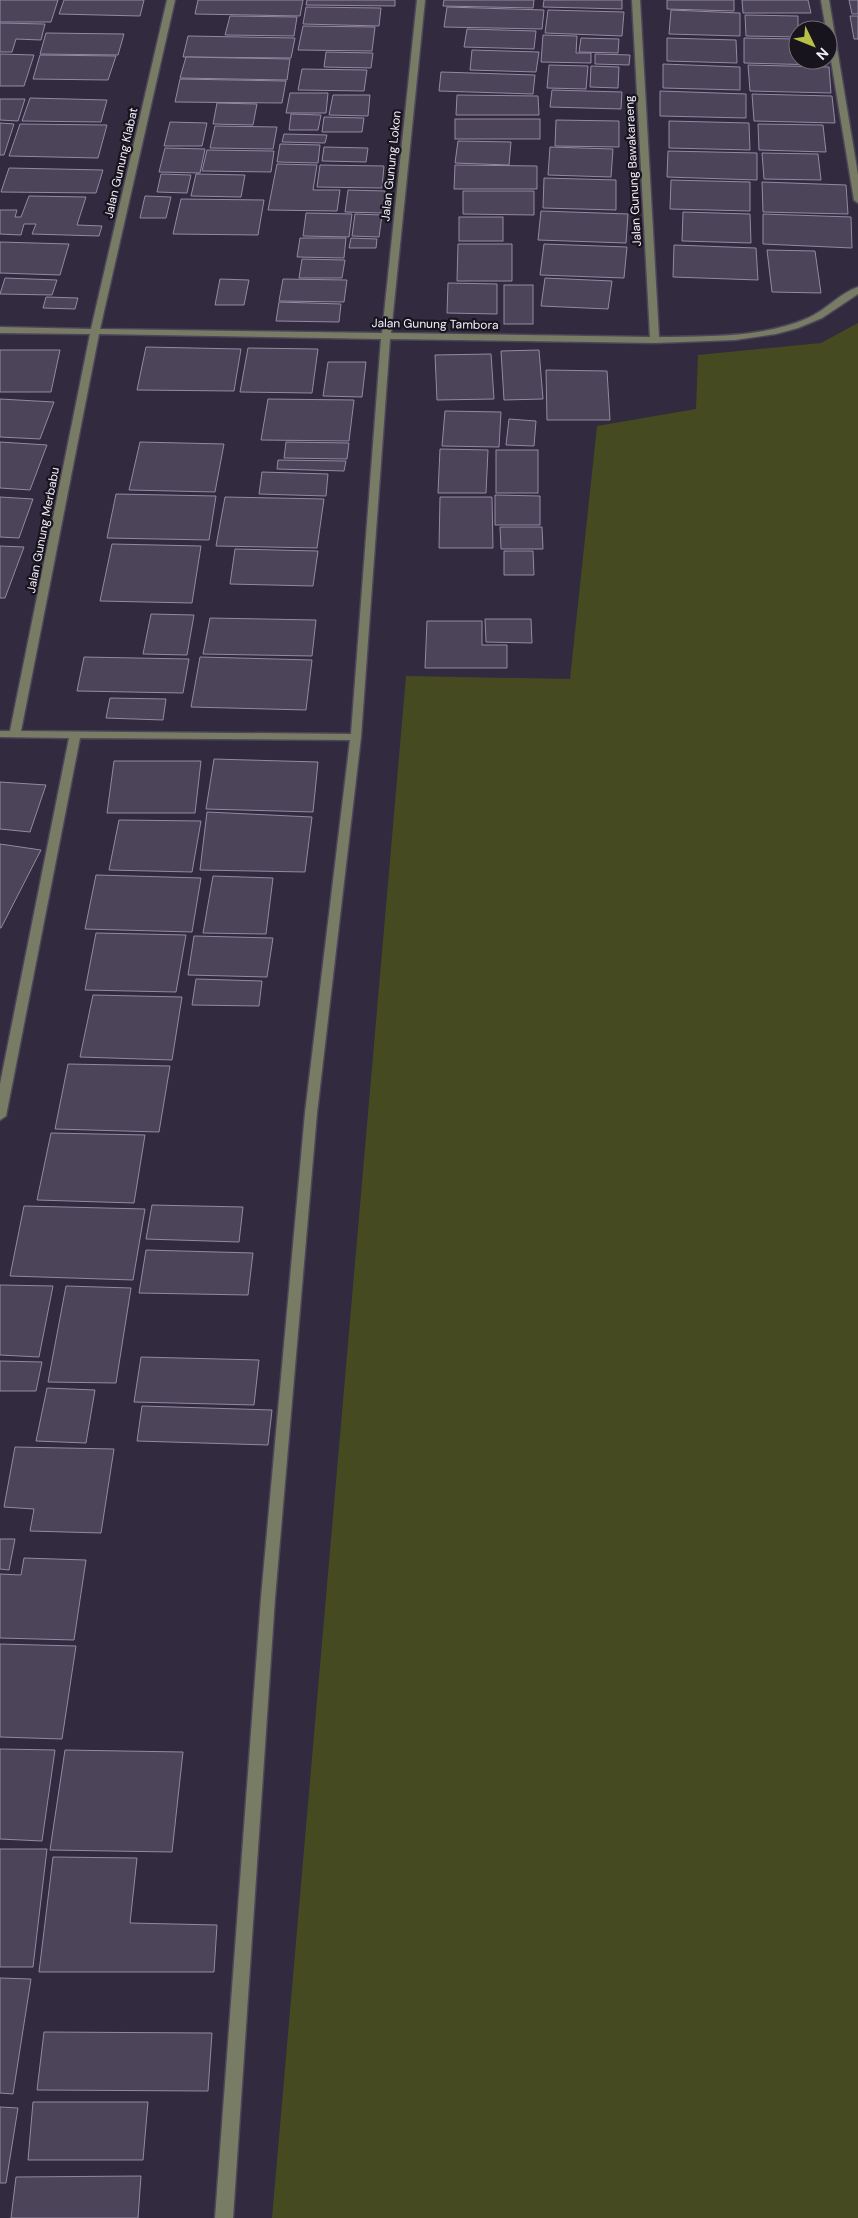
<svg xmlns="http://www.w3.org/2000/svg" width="858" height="2218" viewBox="0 0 858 2218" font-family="'DM Sans',sans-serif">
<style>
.green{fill:#464a20}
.building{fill:#4c4459;stroke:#938aa2}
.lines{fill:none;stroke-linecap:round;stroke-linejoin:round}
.minor-casing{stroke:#4d4659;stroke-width:3}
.minor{fill:#797c65;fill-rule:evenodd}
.labels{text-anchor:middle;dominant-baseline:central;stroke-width:4.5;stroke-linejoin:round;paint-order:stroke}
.far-street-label{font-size:12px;fill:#f4effd;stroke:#18141d}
</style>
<rect width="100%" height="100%" fill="#322a3e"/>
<polygon class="green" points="858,323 858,2218 272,2218 406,676 570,679 597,426 696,409 698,355 821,343"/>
<g class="building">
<polygon points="0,0 58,0 51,22 0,22"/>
<polygon points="64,0 144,0 140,16 59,14"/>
<polygon points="198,0 303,0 300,16 195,14"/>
<polygon points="307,0 395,0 395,6 306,5"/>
<polygon points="444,0 534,0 533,8 443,6"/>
<polygon points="544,0 622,0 622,9 543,7"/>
<polygon points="667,0 734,0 734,11 667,9"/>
<polygon points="742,0 808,0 811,13 743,13"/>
<polygon points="849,0 858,0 858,14 852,14"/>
<polygon points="306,7 381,8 379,26 303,24"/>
<polygon points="447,7 544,10 542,29 444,27"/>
<polygon points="548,10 624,12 622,36 545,33"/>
<polygon points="671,10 740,13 740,36 669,34"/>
<polygon points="745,15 798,16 798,37 746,36"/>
<polygon points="230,16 297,17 294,36 225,35"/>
<polygon points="850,16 858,16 858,39 854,39"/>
<polygon points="0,23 45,24 41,40 16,39 12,52 0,52"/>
<polygon points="303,26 375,27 372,51 298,50"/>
<polygon points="467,29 536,31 534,49 464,47"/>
<polygon points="46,33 124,34 118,55 40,54"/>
<polygon points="543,35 577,36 576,53 591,53 591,63 541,62"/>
<polygon points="188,36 295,38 291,58 183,57"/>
<polygon points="581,38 619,39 618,53 579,52"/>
<polygon points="667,38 736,40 737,63 667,61"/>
<polygon points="744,38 798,39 798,60 818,60 818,65 744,63"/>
<polygon points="472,50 539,52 536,72 470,70"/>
<polygon points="326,52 373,53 371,68 324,67"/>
<polygon points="0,54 34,55 24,86 0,86"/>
<polygon points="595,54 630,55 629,65 595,64"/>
<polygon points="40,55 116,56 108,80 33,79"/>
<polygon points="186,57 290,59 287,80 180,78"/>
<polygon points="663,64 740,67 740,90 663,88"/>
<polygon points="549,65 588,66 586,89 547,88"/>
<polygon points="748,65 829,67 831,93 750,91"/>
<polygon points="591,66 619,67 618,88 590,87"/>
<polygon points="302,69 367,70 364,91 298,90"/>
<polygon points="441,72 535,75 533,94 439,91"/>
<polygon points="180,79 286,81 282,103 175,102"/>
<polygon points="552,90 622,92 621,109 550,107"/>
<polygon points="660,91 746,94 746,118 660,116"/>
<polygon points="290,93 328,93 326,113 286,113"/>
<polygon points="752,94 832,96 835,123 754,121"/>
<polygon points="333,95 370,95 368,116 329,115"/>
<polygon points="457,95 538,96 539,115 456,115"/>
<polygon points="30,98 107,100 101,122 22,121"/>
<polygon points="0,99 25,99 18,121 0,120"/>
<polygon points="217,103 257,104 253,125 213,124"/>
<polygon points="291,114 321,115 318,130 289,130"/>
<polygon points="324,117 364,118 362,132 322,132"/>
<rect x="455" y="119" width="85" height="20"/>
<polygon points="556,120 619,121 619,147 555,146"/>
<polygon points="669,121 749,123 750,150 669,148"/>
<polygon points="170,122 207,123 202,146 164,146"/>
<polygon points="0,123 14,124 4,155 0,155"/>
<polygon points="20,124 107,125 98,158 9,156"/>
<polygon points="758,124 823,125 826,152 759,150"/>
<polygon points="215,126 277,127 273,149 210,148"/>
<polygon points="284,134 327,135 325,143 282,142"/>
<polygon points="458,141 511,142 509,165 455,163"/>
<polygon points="280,144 320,145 318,163 277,162"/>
<polygon points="324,147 368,148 366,162 322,161"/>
<polygon points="550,147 613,149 611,177 548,175"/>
<polygon points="165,148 205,149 200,173 159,172"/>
<polygon points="207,150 274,151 271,172 202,171"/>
<polygon points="668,151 757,153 757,180 667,177"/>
<polygon points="762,153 818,154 821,180 764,179"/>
<polygon points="277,164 317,165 313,190 340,190 337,211 268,210"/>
<polygon points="320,165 384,166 382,188 317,187"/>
<polygon points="455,165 537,166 537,189 454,189"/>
<polygon points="9,168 103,170 96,193 1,192"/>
<polygon points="161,174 191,175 187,193 157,192"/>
<polygon points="196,174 245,175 241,197 191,196"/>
<polygon points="544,178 616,180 616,210 543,208"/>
<polygon points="671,180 750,182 750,211 670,209"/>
<polygon points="762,182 846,185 848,214 763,212"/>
<polygon points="348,190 385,191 382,213 345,212"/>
<polygon points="463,191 534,191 534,215 463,214"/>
<polygon points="29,196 86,197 77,225 102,226 99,236 32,234 36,224 24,224 21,235 0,234 0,210 17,210 15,217 21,217"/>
<polygon points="145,196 171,197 166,218 140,218"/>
<polygon points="181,199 264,200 258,235 173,234"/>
<polygon points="541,211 628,214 626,243 538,240"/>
<polygon points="683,212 750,214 751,243 682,241"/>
<polygon points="306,213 352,214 349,237 303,236"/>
<polygon points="355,214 382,215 379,237 352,236"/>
<polygon points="763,214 851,217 852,248 763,244"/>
<rect x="459" y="217" width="44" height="24"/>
<polygon points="300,238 346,238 344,258 297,257"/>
<polygon points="351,238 377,239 376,248 349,248"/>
<polygon points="0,242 69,244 60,275 0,273"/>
<polygon points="458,244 512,244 512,281 457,281"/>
<polygon points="544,244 627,247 624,278 540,275"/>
<polygon points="674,245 756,248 758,280 673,277"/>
<polygon points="767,250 815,251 821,293 772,292"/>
<polygon points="302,259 345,260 342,278 299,278"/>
<polygon points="5,278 57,280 52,295 0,294"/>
<polygon points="545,278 612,281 608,309 541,306"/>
<polygon points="220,279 249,280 244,305 215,305"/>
<polygon points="283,279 347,280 344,302 279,301"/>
<polygon points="448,283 497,284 497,314 447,313"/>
<rect x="504" y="285" width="29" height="39"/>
<polygon points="46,297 78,298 75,309 43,308"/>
<polygon points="279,302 341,304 339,322 276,321"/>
<polygon points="146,347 241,349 234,391 137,390"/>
<polygon points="248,348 318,349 312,393 240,392"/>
<polygon points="0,350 60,350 51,392 0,392"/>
<polygon points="539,350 543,399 504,400 501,351"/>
<polygon points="491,354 494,399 437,400 435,355"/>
<polygon points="328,362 366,362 362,397 323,396"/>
<polygon points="546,370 607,371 610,420 547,420"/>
<polygon points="0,399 54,402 40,439 0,437"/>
<polygon points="268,399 354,400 349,441 261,440"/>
<polygon points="445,411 501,412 499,447 442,446"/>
<polygon points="509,419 536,421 534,446 506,445"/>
<polygon points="0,442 47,445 30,490 0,488"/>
<polygon points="140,442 224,444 215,492 129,490"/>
<polygon points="286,442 349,443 347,459 284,458"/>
<polygon points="440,449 488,450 486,493 438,493"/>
<rect x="496" y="450" width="42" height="43"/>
<polygon points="278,460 346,461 344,471 277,469"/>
<polygon points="262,472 328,474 326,496 259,494"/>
<polygon points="116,494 216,496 209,540 107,538"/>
<polygon points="495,495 540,496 540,525 495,525"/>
<polygon points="0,497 33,499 19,538 0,537"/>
<polygon points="225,497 324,499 317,548 216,546"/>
<polygon points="440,497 492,497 493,548 439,548"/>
<polygon points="500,527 542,527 543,549 501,549"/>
<polygon points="112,544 201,546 192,603 100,601"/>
<polygon points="0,546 24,547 5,598 0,598"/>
<polygon points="235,549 318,551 313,586 230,584"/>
<polygon points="504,551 533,551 534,575 504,575"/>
<polygon points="151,614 194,615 187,655 143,654"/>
<polygon points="210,618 316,620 312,656 203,654"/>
<polygon points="485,619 531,619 532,643 486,642"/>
<polygon points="427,621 482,621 482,645 507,645 507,668 425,668"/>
<polygon points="84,657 189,659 183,693 77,691"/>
<polygon points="200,657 312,660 306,710 191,707"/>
<polygon points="110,698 166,699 163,720 106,718"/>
<polygon points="214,759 318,762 313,812 206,809"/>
<polygon points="114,761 201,761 195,813 107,813"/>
<polygon points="0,782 46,785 30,832 0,829"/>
<polygon points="207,812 312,817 305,872 200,870"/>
<polygon points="119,820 201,821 192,872 109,870"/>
<polygon points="0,844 41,850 1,928 0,928"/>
<polygon points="96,875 201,878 192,932 85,929"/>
<polygon points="213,876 273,878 266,934 203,933"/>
<polygon points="96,933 186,935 176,992 85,990"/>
<polygon points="194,936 273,938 267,977 188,975"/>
<polygon points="196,979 262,981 259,1006 192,1005"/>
<polygon points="93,995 182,997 172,1060 80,1057"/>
<polygon points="68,1064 170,1066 159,1132 55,1129"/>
<polygon points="51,1133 145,1135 134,1203 37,1200"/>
<polygon points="152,1205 243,1207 239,1242 146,1239"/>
<polygon points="24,1206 145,1209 133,1280 10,1276"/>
<polygon points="146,1250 253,1253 248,1295 139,1293"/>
<polygon points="0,1285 53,1286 39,1357 0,1355"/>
<polygon points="66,1286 131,1288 116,1383 48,1382"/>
<polygon points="141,1357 259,1360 254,1405 134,1402"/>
<polygon points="0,1361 42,1362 36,1391 0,1391"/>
<polygon points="47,1388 95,1390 86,1443 36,1441"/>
<polygon points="142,1406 272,1410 268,1445 137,1441"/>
<polygon points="15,1447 114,1449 101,1533 30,1531 34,1509 4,1507"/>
<polygon points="0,1539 15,1539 9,1570 0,1569"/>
<polygon points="24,1558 86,1560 74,1640 0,1638 0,1574 21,1575"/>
<polygon points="0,1644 76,1646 62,1739 0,1737"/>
<polygon points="0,1749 55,1750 42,1841 0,1839"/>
<polygon points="65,1750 183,1752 172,1852 50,1850"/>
<polygon points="0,1849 47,1849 33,1967 0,1967"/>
<polygon points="53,1857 137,1858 130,1923 217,1925 214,1972 39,1972"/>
<polygon points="0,1978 31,1979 13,2094 0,2093"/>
<polygon points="44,2032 212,2033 208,2091 37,2090"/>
<polygon points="33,2102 148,2102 143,2160 28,2160"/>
<polygon points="0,2107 18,2108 6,2183 0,2183"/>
<polygon points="141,2176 138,2218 11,2218 16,2177"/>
</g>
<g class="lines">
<defs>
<g id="minor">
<path d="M167,0H175L100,329L382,333L417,0H425L391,333L650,337L632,0H640L659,337C709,336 762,338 808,318C826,310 840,293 858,287V294L822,318L798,328L776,334L735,340L655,343L390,339L361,737L317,1113L275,1598L233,2218H215L261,1598L305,1113L350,740L80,738L6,1116L0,1120V1084L69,738L0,737V731H10L90,334L0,333V327L91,329ZM99,334L381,339L351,734L21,731Z"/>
<polygon points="821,0 829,0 858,175 858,203 854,200 828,42 828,30 826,30"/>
</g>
</defs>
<use href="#minor" class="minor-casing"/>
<use href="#minor" class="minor"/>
</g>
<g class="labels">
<g class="far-street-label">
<text transform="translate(121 163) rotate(-77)">Jalan Gunung Klabat</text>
<text transform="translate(391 166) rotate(-84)">Jalan Gunung Lokon</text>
<text transform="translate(633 171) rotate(-93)">Jalan Gunung Bawakaraeng</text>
<text transform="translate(435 324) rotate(1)">Jalan Gunung Tambora</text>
<text transform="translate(43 530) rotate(-79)">Jalan Gunung Merbabu</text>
</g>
</g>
<g transform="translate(813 45) rotate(133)"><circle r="24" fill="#18141d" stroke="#706c77"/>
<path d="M0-4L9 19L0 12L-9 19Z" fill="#b7c147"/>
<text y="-8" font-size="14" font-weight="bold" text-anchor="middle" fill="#f4effd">N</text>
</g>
</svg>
